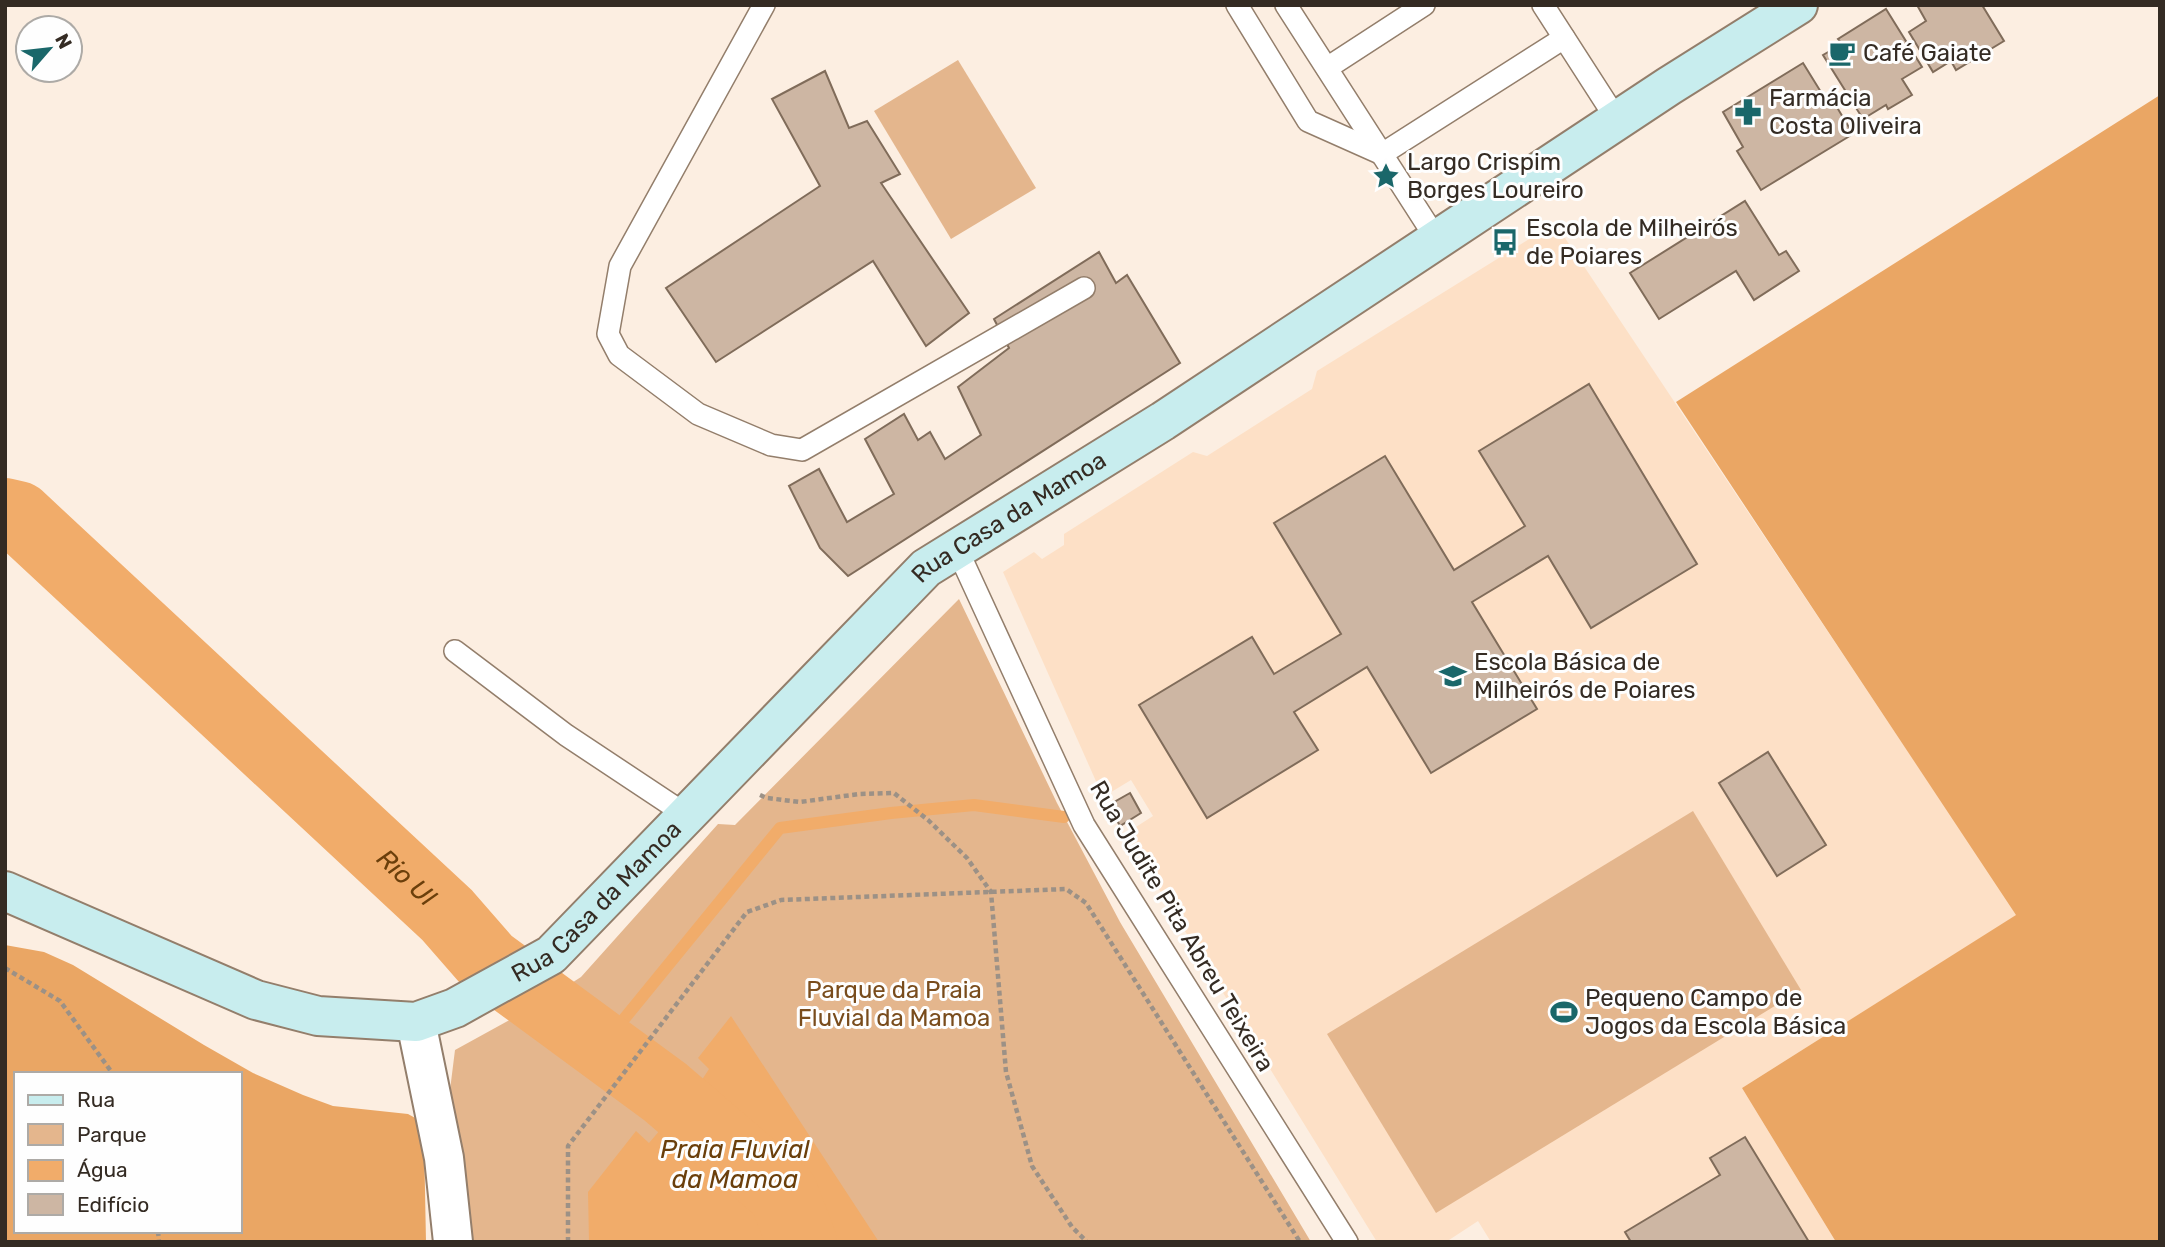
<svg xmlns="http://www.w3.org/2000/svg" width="2165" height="1247" viewBox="0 0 2165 1247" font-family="Rubik,sans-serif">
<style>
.built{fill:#fde0c6}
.green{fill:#e4b68d}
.forest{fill:#eaa664;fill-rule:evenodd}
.water{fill:#f1ac6a}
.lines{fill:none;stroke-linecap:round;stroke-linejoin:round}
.stream{stroke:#f1ac6a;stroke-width:12}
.river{stroke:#f1ac6a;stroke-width:70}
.building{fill:#cdb6a3;stroke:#806c5a;stroke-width:2}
.lane-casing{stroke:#937e6b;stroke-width:24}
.street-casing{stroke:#937e6b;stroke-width:42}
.secondary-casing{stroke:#937e6b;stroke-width:42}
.path{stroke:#9c9186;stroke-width:4.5;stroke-dasharray:5 3.5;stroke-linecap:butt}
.lane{stroke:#fff;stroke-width:21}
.street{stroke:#fff;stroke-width:38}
.secondary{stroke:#c8edee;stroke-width:38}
.labels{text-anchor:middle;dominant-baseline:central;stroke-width:6;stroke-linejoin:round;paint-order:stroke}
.poi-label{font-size:24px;fill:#342b23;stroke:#fefefe;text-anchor:start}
.street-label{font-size:24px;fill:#342b23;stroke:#fefefe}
.park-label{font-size:24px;fill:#794c1c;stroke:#fefefe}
.water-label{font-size:26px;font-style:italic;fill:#6b3f0b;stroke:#fefefe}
</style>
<rect width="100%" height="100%" fill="#fceee1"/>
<polygon class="built" points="1555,223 2017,915 1742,1088 1836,1242 1491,1242 1478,1221 1446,1242 1377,1242 1125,834 1153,816 1131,780 1103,797 1003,572 1034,552 1042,559 1064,545 1064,534 1193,452 1207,456 1312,389 1317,371"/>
<g class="green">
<polygon points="958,60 1036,188 951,239 874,111"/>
<polygon points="959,599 1057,803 1120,922 1311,1242 472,1242 449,1098 455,1050 542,1002 581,977 718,824 735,825"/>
<polygon points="1693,811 1801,990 1436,1213 1327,1034"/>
</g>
<g class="forest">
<polygon points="2160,95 2160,1242 1836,1242 1742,1088 2016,915 1676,402"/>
<path d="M5,945L44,952L73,965L204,1045L253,1073L303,1095L333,1106L408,1114L417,1119L424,1140L426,1242H5ZM16,1074H240V1231H16Z"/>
</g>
<polygon class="water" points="731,1016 879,1242 589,1242 588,1192 636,1131 649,1143 672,1116 657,1103 671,1084 690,1098 709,1069 698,1058"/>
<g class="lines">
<polyline class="stream" points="602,1046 780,828 891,813 974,805 1064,817"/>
<path class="river" id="s1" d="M5,513L18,516L447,915L488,962L665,1092L783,1193L802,1242"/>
</g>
<g class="building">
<polygon points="1917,5 1982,5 2004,41 1956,70 1951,61 1933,72 1909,32 1926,21"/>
<polygon points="1886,9 1922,67 1902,79 1912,95 1888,109 1886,105 1863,119 1823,55 1842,44 1838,39"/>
<polygon points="1803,63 1824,97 1829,94 1853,134 1761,190 1737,151 1743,147 1723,112"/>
<polygon points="825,71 849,128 867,121 900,174 881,183 969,313 926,346 873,261 716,362 666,288 820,186 772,99"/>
<polygon points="1745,201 1779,255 1786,251 1799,271 1754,300 1736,271 1659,319 1630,273"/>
<polygon points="1099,252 1116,283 1127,275 1180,363 848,576 820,548 789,486 819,469 847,522 894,494 865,439 904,414 918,440 930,432 945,459 981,435 958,387 1009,348 994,319"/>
<polygon points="1589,384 1697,564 1591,628 1548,556 1472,602 1537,709 1431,773 1367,667 1294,712 1318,750 1207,818 1139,705 1252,637 1274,674 1341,634 1274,523 1385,456 1454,570 1525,526 1479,451"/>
<polygon points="1768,752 1826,845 1777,876 1719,783"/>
<polygon points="1130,793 1141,813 1120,826 1109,805"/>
<polygon points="1745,1137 1809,1242 1631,1242 1625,1232 1720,1175 1710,1158"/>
</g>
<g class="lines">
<defs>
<g id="lane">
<polyline points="764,5 620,266 608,334 619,355 698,414 771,445 802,450 1084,288"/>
<polyline points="1237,5 1308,121 1382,154 1564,38"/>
<polyline points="1286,5 1437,240"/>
<polyline points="1543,5 1617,120"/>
<polyline points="1327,68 1424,5"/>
<polyline points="957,549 1084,825 1347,1242"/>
<polyline points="455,651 566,735 688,816"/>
</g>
<polyline id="street" points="416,1022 444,1158 453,1242"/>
<g id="secondary">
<path id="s2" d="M5,891L256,1000L318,1016L416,1022L455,1008L551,955L926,568L1163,421L1669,86L1798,5"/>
</g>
</defs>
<use href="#lane" class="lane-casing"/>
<use href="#street" class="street-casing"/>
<use href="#secondary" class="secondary-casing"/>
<g class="path">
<polyline points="760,795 767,798 800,802 859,794 894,793 928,820 967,858 991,892 1006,1072 1032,1166 1072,1227 1087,1242"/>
<polyline points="5,968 60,1001 113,1074"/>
<polyline points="158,1231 159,1242"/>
<polyline points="568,1242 568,1146 747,912 781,900 1066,889 1086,903 1300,1242"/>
</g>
<use href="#lane" class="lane"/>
<use href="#street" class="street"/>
<use href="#secondary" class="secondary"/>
</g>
<defs>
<symbol id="cafe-bare" viewBox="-9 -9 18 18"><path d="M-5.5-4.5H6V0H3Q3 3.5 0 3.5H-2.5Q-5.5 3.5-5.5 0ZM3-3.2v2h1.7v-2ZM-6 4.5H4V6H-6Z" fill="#1a676a" stroke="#fefefe" stroke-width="2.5" paint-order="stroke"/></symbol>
<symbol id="pharmacy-bare" viewBox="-9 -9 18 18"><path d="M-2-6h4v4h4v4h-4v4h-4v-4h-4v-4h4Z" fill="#1a676a" stroke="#fefefe" stroke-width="2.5" paint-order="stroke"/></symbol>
<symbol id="sight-bare" viewBox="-9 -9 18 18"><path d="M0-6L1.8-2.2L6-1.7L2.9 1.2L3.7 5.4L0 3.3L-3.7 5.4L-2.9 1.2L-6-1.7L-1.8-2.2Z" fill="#1a676a" stroke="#fefefe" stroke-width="2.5" paint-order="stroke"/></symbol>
<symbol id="bus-bare" viewBox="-9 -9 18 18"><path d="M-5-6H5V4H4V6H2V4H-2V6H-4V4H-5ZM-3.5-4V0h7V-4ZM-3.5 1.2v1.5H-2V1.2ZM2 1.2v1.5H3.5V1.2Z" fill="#1a676a" stroke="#fefefe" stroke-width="2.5" paint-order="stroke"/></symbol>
<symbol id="school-bare" viewBox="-9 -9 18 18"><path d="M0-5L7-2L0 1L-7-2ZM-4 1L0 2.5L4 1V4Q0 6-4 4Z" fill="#1a676a" stroke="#fefefe" stroke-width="2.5" paint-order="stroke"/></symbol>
<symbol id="stadium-bare" viewBox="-9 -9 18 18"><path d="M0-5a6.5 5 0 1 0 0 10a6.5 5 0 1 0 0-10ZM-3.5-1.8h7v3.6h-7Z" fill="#1a676a" stroke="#fefefe" stroke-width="2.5" paint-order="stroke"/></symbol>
</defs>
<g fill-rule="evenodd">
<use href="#cafe-bare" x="1823" y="34" width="38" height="38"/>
<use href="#pharmacy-bare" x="1729" y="93" width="38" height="38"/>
<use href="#sight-bare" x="1367" y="157" width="38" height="38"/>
<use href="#bus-bare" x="1486" y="223" width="38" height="38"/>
<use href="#school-bare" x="1434" y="657" width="38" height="38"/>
<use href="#stadium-bare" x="1545" y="993" width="38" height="38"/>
</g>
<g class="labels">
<g class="poi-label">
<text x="1863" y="53">Café Gaiate</text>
<text x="1769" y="98">Farmácia<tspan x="1769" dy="28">Costa Oliveira</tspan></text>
<text x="1407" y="162">Largo Crispim<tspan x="1407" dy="28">Borges Loureiro</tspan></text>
<text x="1526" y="228">Escola de Milheirós<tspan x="1526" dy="28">de Poiares</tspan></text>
<text x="1474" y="662">Escola Básica de<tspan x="1474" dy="28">Milheirós de Poiares</tspan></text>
<text x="1585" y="998">Pequeno Campo de<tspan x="1585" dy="28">Jogos da Escola Básica</tspan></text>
</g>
<g class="street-label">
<text stroke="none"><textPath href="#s2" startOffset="1223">Rua Casa da Mamoa</textPath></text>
<text stroke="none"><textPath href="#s2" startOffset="656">Rua Casa da Mamoa</textPath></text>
<text transform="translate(1182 926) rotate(59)">Rua Judite Pita Abreu Teixeira</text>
</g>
<g class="park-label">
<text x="894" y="990">Parque da Praia<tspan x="894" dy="28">Fluvial da Mamoa</tspan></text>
</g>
<g class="water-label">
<text stroke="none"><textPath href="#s1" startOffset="544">Rio Ul</textPath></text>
<text x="735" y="1149">Praia Fluvial<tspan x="735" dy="30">da Mamoa</tspan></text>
</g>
</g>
<rect width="2165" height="1247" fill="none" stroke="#342b23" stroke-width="14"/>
<rect x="14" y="1072" width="228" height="161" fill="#fefefe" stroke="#adaaa6" stroke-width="2"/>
<rect x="28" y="1095" width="35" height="10" fill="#c8edee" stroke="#adaaa6" stroke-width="2"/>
<text x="77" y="1107" font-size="21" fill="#342b23">Rua</text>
<rect x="28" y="1124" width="35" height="21" fill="#e4b68d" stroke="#adaaa6" stroke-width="2"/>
<text x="77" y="1142" font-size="21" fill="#342b23">Parque</text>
<rect x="28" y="1160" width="35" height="21" fill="#f1ac6a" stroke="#adaaa6" stroke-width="2"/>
<text x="77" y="1177" font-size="21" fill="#342b23">Água</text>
<rect x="28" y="1194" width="35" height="21" fill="#cdb6a3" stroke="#adaaa6" stroke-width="2"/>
<text x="77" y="1212" font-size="21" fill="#342b23">Edifício</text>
<g transform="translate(49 49) rotate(62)"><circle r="33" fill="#fefefe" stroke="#adaaa6" stroke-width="2"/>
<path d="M0-5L12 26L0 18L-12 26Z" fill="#1a676a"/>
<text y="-10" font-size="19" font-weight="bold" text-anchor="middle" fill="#342b23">N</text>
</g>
</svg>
